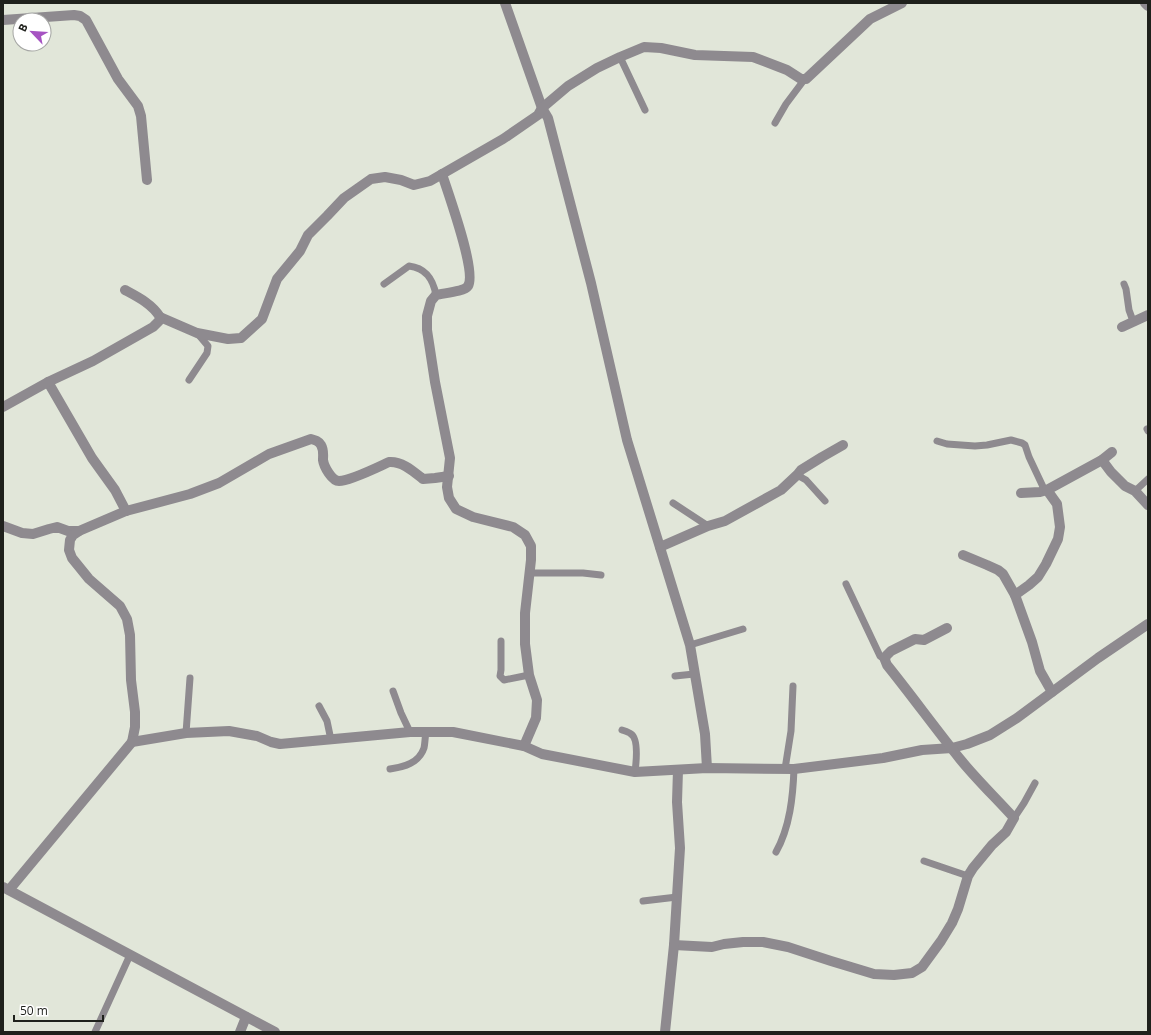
<svg xmlns="http://www.w3.org/2000/svg" width="1151" height="1035" viewBox="0 0 1151 1035" font-family="'Open Sans',sans-serif">
<style>
.lines{fill:none;stroke-linecap:round;stroke-linejoin:round}
.service{stroke:#8e8a8f;stroke-width:7}
.minor{stroke:#8e8a8f;stroke-width:10}
.tertiary{stroke:#8e8a8f;stroke-width:10}
</style>
<rect width="100%" height="100%" fill="#e1e6d9"/>
<g class="lines">
<g class="service">
<polyline points="620,57 645,110"/>
<polyline points="775,123 786,104 804,80"/>
<path d="M384,284L409,266C426,268 433,279 436,295"/>
<polyline points="1124,284 1126,289 1129,310 1133,321"/>
<polyline points="189,380 207,353 208,346 197,333"/>
<polyline points="1147,429 1148,431"/>
<polyline points="937,441 947,444 975,446 987,445 1011,440 1022,443 1025,445 1029,457 1045,491"/>
<polyline points="797,475 806,480 825,501"/>
<polyline points="1135,491 1148,479"/>
<polyline points="673,503 708,526"/>
<polyline points="530,573 583,573 601,575"/>
<polyline points="846,584 880,656 885,660"/>
<polyline points="501,641 501,670 500,676 504,680 529,675"/>
<polyline points="690,645 743,629"/>
<polyline points="675,676 694,674"/>
<polyline points="393,691 401,713 410,732"/>
<polyline points="319,706 327,721 331,740"/>
<path d="M622,730C625,731 629,732 631,734C639,739 636,764 635,772"/>
<polyline points="186,733 190,678"/>
<path d="M390,769C404,767 419,763 424,748C425,744 425,737 426,732"/>
<polyline points="785,769 791,731 793,686"/>
<polyline points="1014,818 1024,803 1035,783"/>
<path d="M776,852C790,827 793,796 794,769"/>
<polyline points="924,861 968,876"/>
<polyline points="643,901 677,897"/>
<polyline points="95,1032 130,955"/>
</g>
<g class="minor">
<polyline points="505,3 542,108 548,118 591,283 627,440 690,645 705,734 707,768"/>
<polyline points="1145,3 1148,6"/>
<polyline points="3,20 74,15 80,16 86,20 118,79 138,106 141,116 147,180"/>
<path d="M442,174C448,193 477,272 468,286C464,292 443,293 436,295L431,301L427,316V330L435,382L450,458L447,487L449,498L456,509L473,517L513,527L525,535L531,546V560L525,613V644L529,675L537,700L536,718L524,746"/>
<polyline points="160,317 197,333 228,339 241,338 262,319 277,279 300,251 308,235 327,216 344,198 371,179 385,177 401,180 414,185 430,181 503,139 538,115 542,108 568,86 597,68 620,57 644,47 661,48 695,55 753,57 787,70 801,79 806,79 870,19 902,3"/>
<polyline points="1122,327 1148,315"/>
<polyline points="48,382 92,458 115,490 126,511"/>
<path d="M3,407L48,382L93,361L153,327L159,321L160,317C152,304 138,297 125,290"/>
<polyline points="1102,460 1111,472 1125,486 1135,491 1148,505"/>
<polyline points="1021,493 1040,492 1047,490 1102,460 1112,452"/>
<path d="M3,526L22,533L33,534L49,529L57,527L68,531H79L126,511L190,494L219,483L269,454L311,439C315,440 319,441 321,445C324,450 323,455 323,460C324,467 332,481 339,481C350,481 378,467 389,462C402,461 413,471 423,479L435,478L449,476"/>
<polyline points="79,531 73,535 70,540 69,550 72,558 89,579 120,606 127,619 130,635 131,680 135,712 135,727 132,742"/>
<polyline points="660,547 708,526 725,521 781,490 797,475 801,470 822,457 843,445"/>
<polyline points="963,555 987,565 998,570 1003,574 1015,595 1032,642 1040,671 1052,692"/>
<polyline points="1015,595 1029,585 1038,577 1046,564 1058,539 1060,527 1057,504 1047,490"/>
<polyline points="9,890 132,742 186,733 229,731 257,736 271,742 280,744 410,732 453,732 524,746 542,754 635,772 707,768 794,769 883,758 922,750 952,748 967,744 990,735 1017,718 1098,658 1148,624"/>
<path d="M674,945L712,947L724,944L743,942H763L788,947L831,961L874,974L894,975L912,973L922,967L941,941L952,923L958,909L968,876L973,868L992,845L1006,832L1014,818C996,798 977,780 960,759C935,728 912,696 887,665L885,660L886,656L891,651L915,639L924,640L947,628"/>
<polyline points="240,1032 246,1017"/>
<polyline points="665,1032 674,945 680,848 677,802 678,770"/>
</g>
<polyline class="tertiary" points="3,887 275,1032"/>
</g>
<rect width="1151" height="1035" fill="none" stroke="#1f211c" stroke-width="8"/>
<g transform="translate(32 32) rotate(295)"><circle r="19" fill="#ffffff" stroke="#a5a6a4"/>
<path d="M0-3L7 15L0 10L-7 15Z" fill="#a653c2"/>
<text y="-6" font-size="11" font-weight="bold" text-anchor="middle" fill="#1f211c">B</text>
</g>
<path d="M14 1015v6h89v-6" fill="none" stroke="#1f211c" stroke-width="2"/>
<text x="20" y="1015" font-size="12" fill="#1f211c" stroke="#ffffff" stroke-width="3" paint-order="stroke">50 m</text>
</svg>
